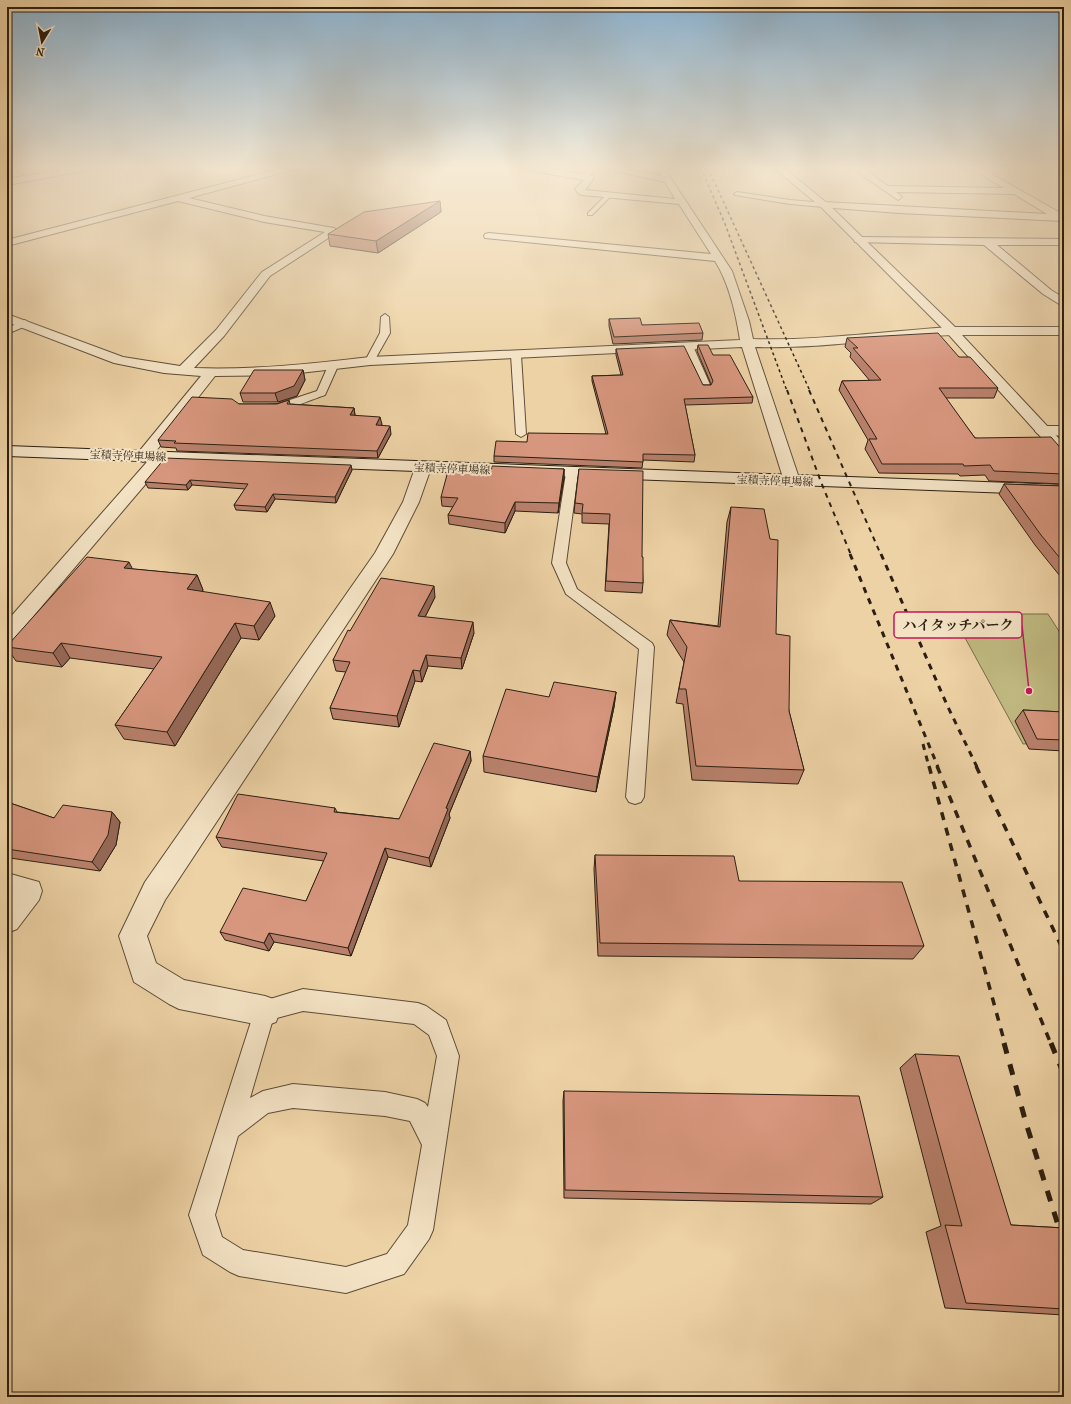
<svg xmlns="http://www.w3.org/2000/svg" width="1071" height="1404" viewBox="0 0 1071 1404" font-family="'IM FELL French Canon','Noto Serif JP',serif">
<style>
.green{fill:#c0ba81;stroke:#766c4a}
.lines{fill:none;stroke-linecap:round;stroke-linejoin:round}
.service-casing{stroke:#5c4c37;stroke-width:2}
.minor-casing{stroke:#5c4c37;stroke-width:2}
.tertiary-casing{stroke:#5c4c37;stroke-width:2}
.secondary-casing{stroke:#2c1f12;stroke-width:2}
.service{fill:#f3e2c4;fill-rule:evenodd}
.minor{fill:#f3e2c4;fill-rule:evenodd}
.tertiary{fill:#f3e2c4;fill-rule:evenodd}
.secondary{fill:#f3e2c4;fill-rule:evenodd}
.rail-far4{stroke:#2c1f12;stroke-width:1.5;stroke-dasharray:3 3;stroke-linecap:butt}
.rail-far3{stroke:#2c1f12;stroke-width:2;stroke-dasharray:5 5;stroke-linecap:butt}
.rail-far2{stroke:#2c1f12;stroke-width:3;stroke-dasharray:6 6;stroke-linecap:butt}
.rail-far1{stroke:#2c1f12;stroke-width:3.5;stroke-dasharray:8 8;stroke-linecap:butt}
.rail{stroke:#2c1f12;stroke-width:5;stroke-dasharray:11 11;stroke-linecap:butt}
.wall{fill:#b9816c;stroke:#2c1f12}
.shaded-wall{fill:#966958;stroke:#2c1f12}
.building{fill:#d7967e;stroke:#2c1f12}
.labels{text-anchor:middle;dominant-baseline:central;stroke-width:4;stroke-linejoin:round;paint-order:stroke}
.far-street-label{font-size:11px;fill:#2c1f12;stroke:#f3e2c4}
.leader{fill:none;stroke:#c2185b;stroke-width:1.5}
.callout-dot{fill:#c2185b;stroke:#f3e2c4;stroke-width:1.5}
.callout{fill:#f3e2c4;stroke:#c2185b;stroke-width:1.5}
.callout-label{font-size:14px;text-anchor:middle;font-weight:bold;fill:#2c1f12}
</style>
<rect width="100%" height="100%" fill="#edd2a5"/>
<filter id="stains"><feTurbulence type="fractalNoise" baseFrequency=".005" numOctaves="4"/><feColorMatrix values="0 0 0 0 .2 0 0 0 0 .09 0 0 0 0 .02 0 0 0 .5 -.17"/></filter>
<radialGradient id="worn" r=".72"><stop offset=".6" stop-color="#630" stop-opacity="0"/><stop offset="1" stop-color="#630" stop-opacity=".3"/></radialGradient>
<polygon class="green" points="952,614 1048,614 1064,639 1064,742 1023,744"/>
<g class="lines">
<defs>
<g id="service">
<polygon points="562,168 570,168 559,175 555,175 555,173"/>
<polygon points="593,168 601,168 585,178 581,178 581,176"/>
<polygon points="737,192 790,200 824,203 827,205 824,207 790,204 735,195 734,194"/>
<polygon points="607,194 612,195 592,215 588,215 588,213"/>
<polygon points="385,314 389,317 390,333 373,363 367,363 365,361 380,333 381,317"/>
<polygon points="25,320 29,323 28,325 7,334 7,328"/>
<polygon points="688,343 693,346 711,387 710,389 702,389 701,387 683,346"/>
<polygon points="516,352 521,355 526,434 521,437 516,434 511,355"/>
<path d="M333,363L338,366L325,395C313,399 273,417 265,407L266,405L278,404L317,391L328,366Z"/>
<polygon points="572,469 576,471 578,473 566,563 577,589 652,643 654,647 644,797 641,802 635,804 629,802 626,797 639,649 566,594 552,563 566,473 568,471"/>
<path d="M303,989L418,1003L426,1006L446,1020L459,1056L433,1230L429,1239L404,1274L346,1293L239,1276L230,1272L203,1255L189,1215L257,1003ZM303,1011L414,1024L429,1035L437,1056L428,1107L425,1103L417,1099L385,1092L293,1084L263,1091L250,1098L273,1019ZM293,1108L385,1116L410,1121L422,1145L408,1225L387,1254L346,1267L243,1250L222,1237L215,1215L238,1136L268,1113Z"/>
</g>
<g id="minor">
<polygon points="71,168 92,168 88,170 7,185 7,179"/>
<path d="M283,168H299L189,198L264,216L334,228L339,231L270,276L224,336L194,368C253,370 311,364 370,357L740,340C736,314 729,283 715,261L485,238L484,236L485,234L489,233L711,254L679,204L582,195L579,194L575,189L584,180L526,170L522,168H545L593,176L594,178L585,190L675,199L665,182L602,168H621L661,176L656,168H664L732,271L749,321L753,339C819,341 886,331 952,327L956,328L958,331L956,334L952,335C886,338 820,349 755,347L800,481L798,484L792,486L786,484L784,481L742,347L370,365L282,375L215,376L149,460L143,462L137,460L135,457L137,454L201,376L164,373L114,363L7,322V314L123,357L180,366L216,330L262,272L325,232L264,222L178,201L7,246V240Z"/>
<polygon points="852,168 862,168 888,186 1004,188 970,168 981,168 1064,215 1064,221 899,213 821,207 819,205 821,203 824,202 1047,214 1014,194 896,192 902,197 898,200"/>
<polygon points="859,237 1064,239 1064,245 997,245 1051,290 1064,298 1064,307 1043,294 984,245 855,242 854,240 855,238"/>
<polygon points="1043,426 1064,426 1064,436 1038,434 1035,431 1038,428"/>
<polygon points="160,452 166,454 168,457 166,460 14,639 7,641 7,621 154,454"/>
<polygon points="7,873 39,882 42,891 39,900 17,929 7,933"/>
</g>
<g id="tertiary">
<polygon points="774,168 784,168 827,203 955,327 1064,327 1064,335 962,335 1064,444 1064,458 1058,456 948,334 821,207"/>
<polygon points="423,463 429,465 431,468 419,502 393,554 165,900 147,936 156,963 184,980 265,996 276,1000 280,1011 276,1022 265,1026 179,1009 169,1004 134,982 119,936 145,882 375,553 403,502 415,468 417,465"/>
</g>
<polygon id="secondary" points="7,446 1064,485 1064,495 7,456"/>
</defs>
<use href="#service" class="service-casing"/>
<use href="#minor" class="minor-casing"/>
<use href="#tertiary" class="tertiary-casing"/>
<use href="#secondary" class="secondary-casing"/>
<use href="#service" class="service"/>
<use href="#minor" class="minor"/>
<use href="#tertiary" class="tertiary"/>
<use href="#secondary" class="secondary"/>
<g class="rail-far4">
<polyline points="701,168 725,224 787,391"/>
<polyline points="708,168 810,391"/>
</g>
<g class="rail-far3">
<polyline points="787,390 821,482 851,555"/>
<polyline points="809,390 881,555"/>
</g>
<g class="rail-far2">
<polyline points="850,554 938,767"/>
<polyline points="881,554 947,705 977,767"/>
<polyline points="923,744 929,767"/>
</g>
<g class="rail-far1">
<polyline points="929,766 1005,1044"/>
<polyline points="937,766 1051,1044"/>
<polyline points="976,766 1064,952"/>
</g>
<g class="rail">
<polyline points="1004,1043 1026,1123 1064,1244"/>
<polyline points="1051,1043 1064,1075"/>
</g>
</g>
<g class="wall">
<polygon points="440,201 441,212 378,253 330,246 328,234"/>
<polygon points="609,319 642,325 703,333 702,340 613,344 609,326"/>
<polygon points="847,338 959,357 998,388 994,398 945,398 975,438 1064,452 1064,484 989,481 985,475 960,476 958,474 879,473 865,449 868,440 839,390 842,381 870,381 850,357 851,353 845,347"/>
<polygon points="698,345 713,355 753,397 752,403 685,405 695,455 694,462 643,460 642,468 494,462 494,456 527,442 606,434 592,381 592,376 621,375 616,355 616,349 703,385 711,385 711,384 697,351"/>
<polygon points="303,370 305,380 297,396 278,402 243,402 240,393"/>
<polygon points="289,400 290,404 354,408 355,415 382,424 381,426 391,434 378,458 177,451 176,448 161,447 158,440 239,404 277,404"/>
<polygon points="564,469 564,478 558,513 515,511 505,533 449,524 448,515 453,507 442,506 441,497 491,472"/>
<polygon points="579,469 642,557 643,583 642,593 605,591 609,524 582,523 582,514 574,513 575,503"/>
<polygon points="352,470 336,503 275,499 267,512 236,510 234,505 245,489 192,485 188,490 148,488 145,482"/>
<polygon points="1004,484 1064,486 1064,581 1035,545 999,494"/>
<polygon points="731,507 776,634 789,711 804,770 798,784 692,780 683,704 676,703 684,662 667,635 670,620 718,626 727,522"/>
<polygon points="132,569 197,575 203,590 202,592 275,616 259,640 241,638 175,746 124,739 115,725 154,669 70,658 62,667 16,661 7,648 7,646"/>
<polygon points="435,597 425,617 474,633 462,669 428,666 422,682 415,681 399,727 333,719 330,708 346,672 336,671 333,660 350,631"/>
<polygon points="616,692 614,707 596,792 484,772 483,756 549,697"/>
<polygon points="1023,710 1064,712 1064,751 1029,749 1015,721"/>
<polygon points="470,751 471,761 449,814 450,818 431,867 388,857 351,956 274,942 269,951 225,940 220,932 306,901 324,861 222,847 216,837 335,808 337,812 399,819"/>
<polygon points="7,802 54,818 112,812 120,822 116,845 100,871 10,858 7,861"/>
<polygon points="595,855 739,881 924,946 913,959 598,956 594,869"/>
<polygon points="915,1054 1011,1225 1064,1228 1064,1315 945,1308 926,1232 941,1226 900,1068"/>
<polygon points="564,1091 883,1197 871,1204 564,1198 563,1101"/>
</g>
<g class="shaded-wall">
<polygon points="440,201 441,212 378,253 376,241"/>
<polygon points="303,370 305,380 297,396 278,402 275,393"/>
<polygon points="354,408 355,416 350,415"/>
<polygon points="380,417 382,424 377,433 376,425"/>
<polygon points="390,426 391,434 378,458 377,451"/>
<polygon points="351,465 352,470 336,503 335,497"/>
<polygon points="564,469 564,478 558,513 559,503"/>
<polygon points="190,480 192,485 188,490 186,485"/>
<polygon points="273,494 275,499 267,512 265,507"/>
<polygon points="515,502 515,511 505,533 505,523"/>
<polygon points="129,562 136,576 124,568"/>
<polygon points="197,575 203,590 193,604 187,589"/>
<polygon points="434,586 435,597 420,627 418,616"/>
<polygon points="270,602 275,616 259,640 254,626"/>
<polygon points="473,622 474,633 462,669 461,658"/>
<polygon points="235,623 241,638 175,746 167,732"/>
<polygon points="61,643 70,658 62,667 53,653"/>
<polygon points="426,655 428,666 422,682 420,671"/>
<polygon points="413,670 415,681 399,727 397,716"/>
<polygon points="616,692 614,707 596,792 598,777"/>
<polygon points="470,751 471,761 449,814 450,818 431,867 429,858 446,808"/>
<polygon points="112,812 120,822 116,845 100,871 92,862"/>
<polygon points="385,848 388,857 351,956 348,948"/>
<polygon points="7,855 10,858 7,861"/>
<polygon points="269,933 274,942 269,951 264,943"/>
</g>
<g class="building">
<polygon points="440,201 376,241 328,234 364,212"/>
<polygon points="640,318 642,325 699,323 703,333 614,337 609,319"/>
<polygon points="938,333 959,357 970,357 998,388 939,388 975,438 1051,437 1064,452 1064,474 994,471 990,465 964,466 963,464 882,464 869,439 877,439 842,381 881,380 853,348 858,348 847,338"/>
<polygon points="698,345 708,345 713,355 730,355 753,397 684,399 695,455 643,454 643,462 494,456 496,441 527,442 528,433 608,434 592,376 623,375 616,349 684,346 703,385 711,385 713,381"/>
<polygon points="254,370 303,370 294,386 275,393 240,393"/>
<polygon points="192,397 232,399 239,404 277,404 289,400 287,404 354,408 350,415 380,417 376,425 390,426 377,451 174,443 176,441 158,440"/>
<polygon points="165,458 351,465 335,497 273,494 265,507 234,505 248,484 190,480 186,485 145,482"/>
<polygon points="492,466 564,469 559,503 515,502 505,523 448,515 458,498 441,497 448,471 491,472"/>
<polygon points="579,469 643,471 642,557 643,557 643,583 606,581 610,514 582,513 583,504 575,503"/>
<polygon points="1004,484 1064,486 1064,563 1041,535"/>
<polygon points="731,507 764,509 770,539 778,540 776,634 790,636 789,711 804,770 696,766 686,689 679,689 687,647 670,620 720,627"/>
<polygon points="87,557 129,562 124,568 197,575 187,589 270,602 254,626 235,623 167,732 115,725 162,657 61,643 53,653 7,647 7,646"/>
<polygon points="381,578 434,586 418,616 473,622 461,658 426,655 420,671 413,670 397,716 330,708 350,662 333,660 348,630 350,631"/>
<polygon points="554,682 616,692 598,777 483,756 506,689 549,697"/>
<polygon points="1023,710 1064,712 1064,740 1037,739"/>
<polygon points="434,743 470,751 446,808 448,809 429,858 385,848 348,948 269,933 264,943 220,932 243,888 306,901 327,853 216,837 238,794 335,808 334,812 399,819"/>
<polygon points="7,802 54,818 63,805 112,812 108,835 92,862 7,849"/>
<polygon points="595,855 734,856 739,881 902,882 924,946 600,943"/>
<polygon points="915,1054 959,1056 1011,1225 1064,1228 1064,1309 966,1303 945,1225 962,1226"/>
<polygon points="564,1091 859,1096 883,1197 565,1190"/>
</g>
<linearGradient id="sky" x2="0" y2="1"><stop stop-color="#8bb4d3"/><stop offset="0.46" stop-color="#f7ebd6"/><stop offset="1" stop-color="#f7ebd6" stop-opacity="0"/></linearGradient>
<rect width="1071" height="365" fill="url(#sky)"/>
<g class="labels">
<g class="far-street-label">
<text transform="translate(128 456) rotate(2)">宝積寺停車場線</text>
<text transform="translate(452 469) rotate(2)">宝積寺停車場線</text>
<text transform="translate(775 481) rotate(2)">宝積寺停車場線</text>
</g>
</g>
<path class="leader" d="M1029 691L1022 625"/>
<circle class="callout-dot" cx="1029" cy="691" r="4"/>
<rect class="callout" x="894" y="612" width="128" height="26" rx="4"/>
<g class="callout-label">
<text x="958" y="630">ハイタッチパーク</text>
</g>
<rect width="1071" height="1404" fill="none" stroke="#edd2a5" stroke-width="24"/>
<rect x="8" y="8" width="1055" height="1388" fill="none" stroke="#2c1f12" stroke-width="2"/>
<rect x="12" y="12" width="1047" height="1380" fill="none" stroke="#2c1f12"/>
<g transform="translate(42 42) rotate(190)" stroke="#f3e2c4" stroke-width="3" paint-order="stroke">
<path d="M0-3L7 15L0 10L-7 15Z" fill="#2c1f12"/>
<text y="-6" font-size="11" font-weight="bold" text-anchor="middle" fill="#2c1f12">N</text>
</g>
<rect width="100%" height="100%" filter="url(#stains)"/>
<rect width="100%" height="100%" fill="url(#worn)"/>
</svg>
